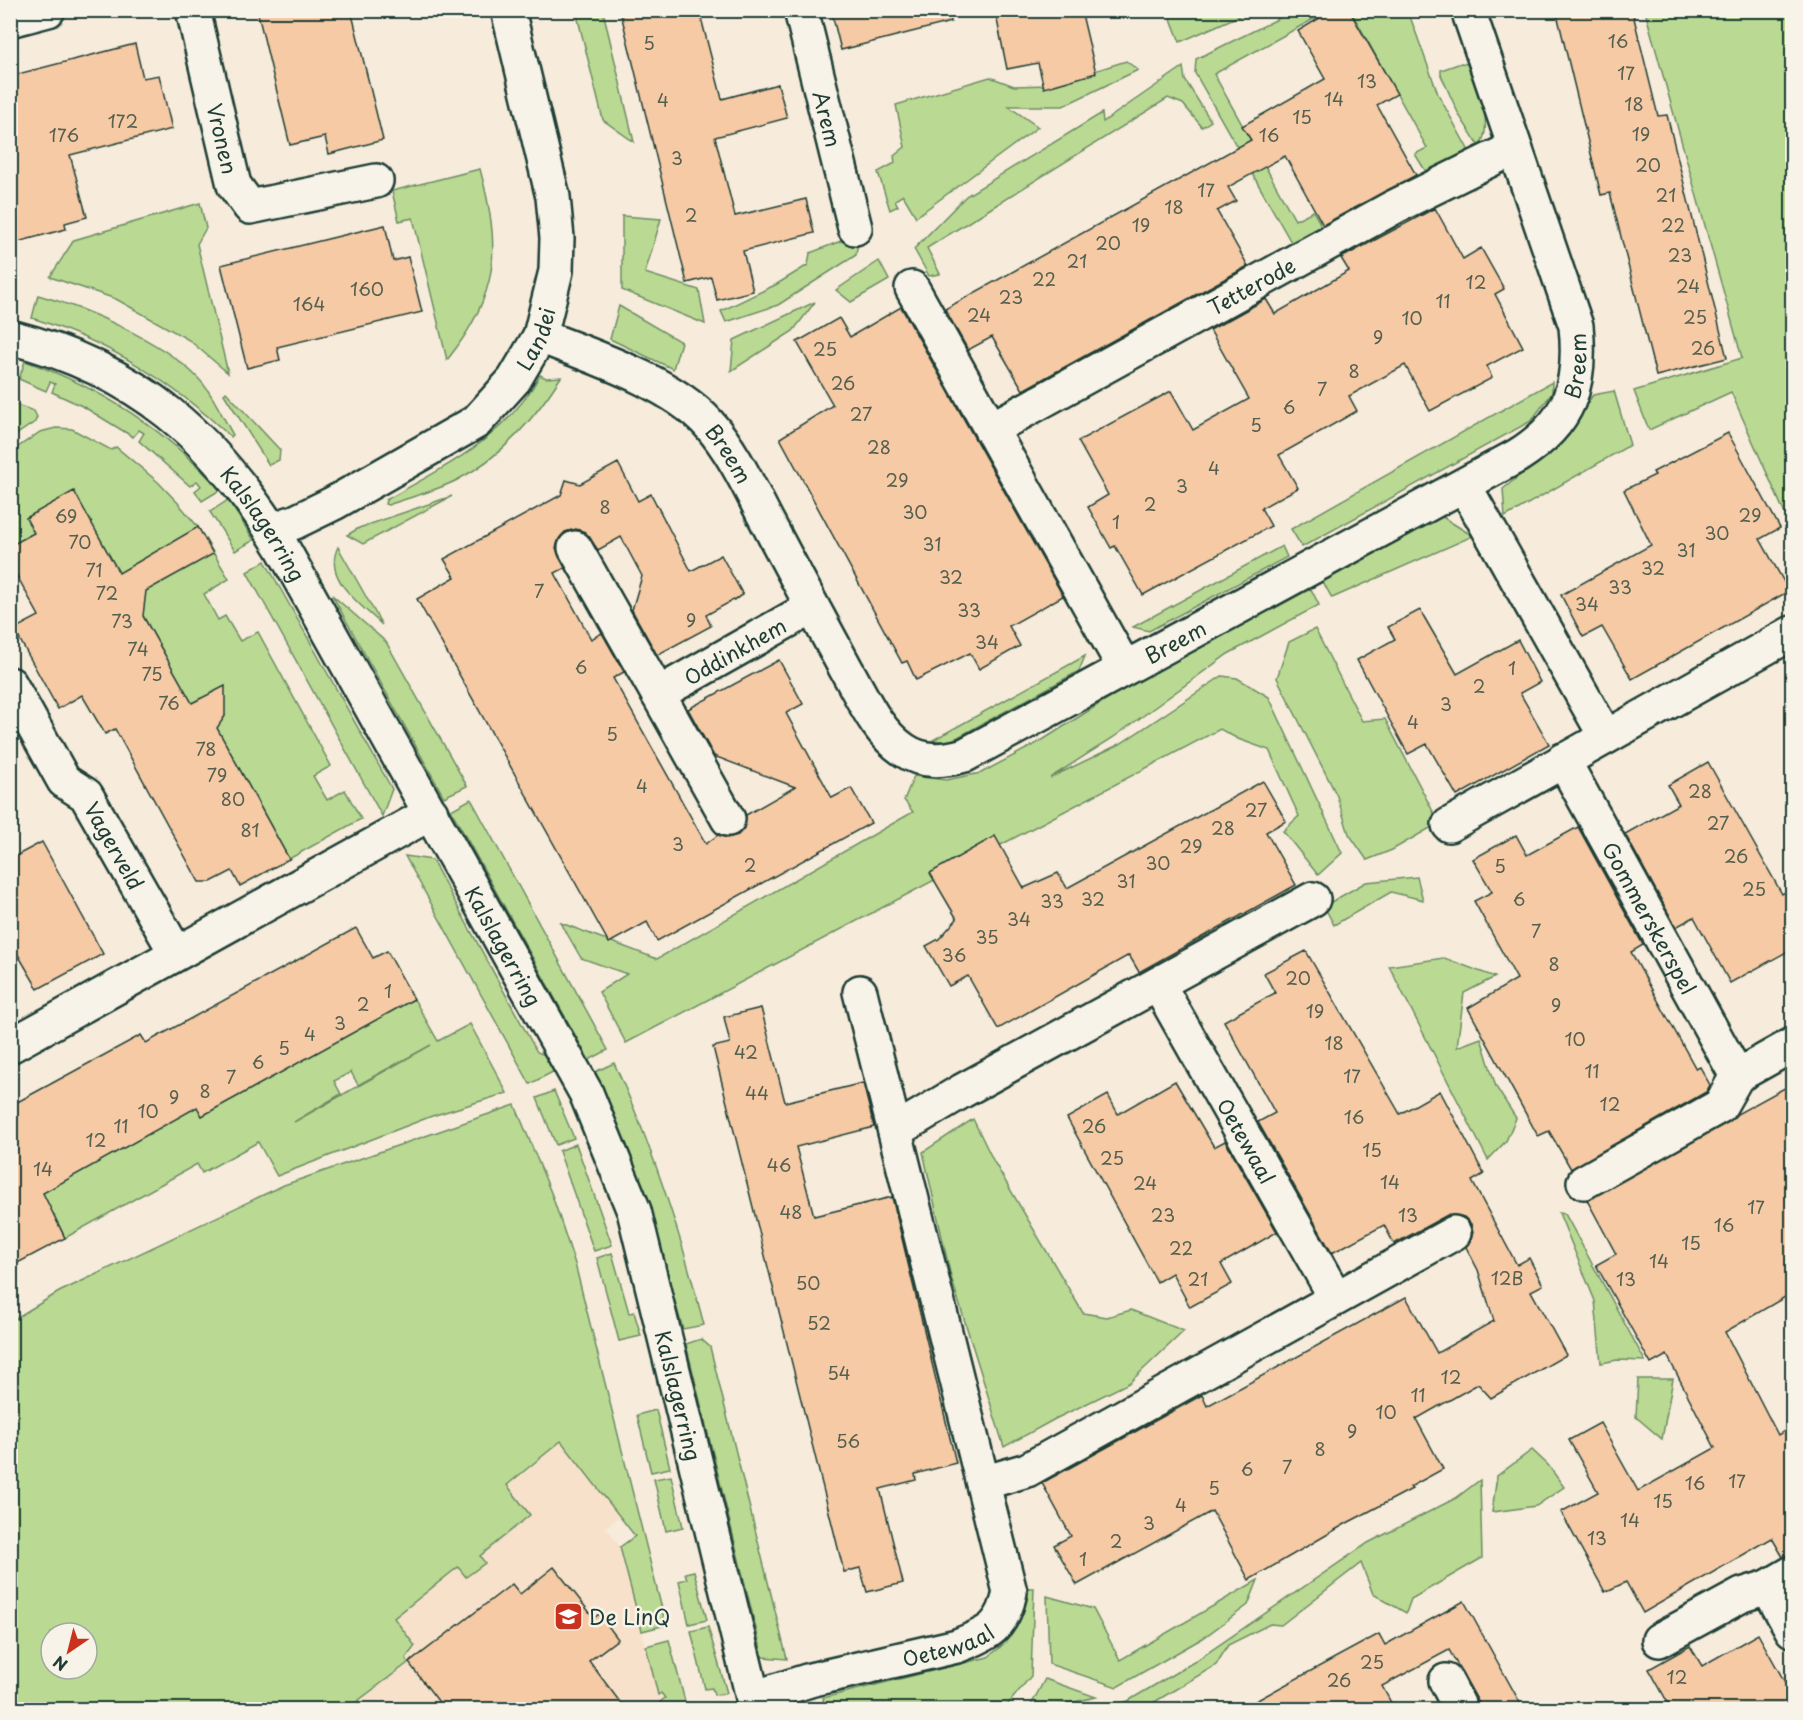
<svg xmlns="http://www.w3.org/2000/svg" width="1803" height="1720" viewBox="0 0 1803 1720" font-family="'Playpen Sans',sans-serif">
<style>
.built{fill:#f7e1cb}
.green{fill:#bada93;stroke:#6c8c64;stroke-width:1.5;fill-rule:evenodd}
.building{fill:#f6caa5;stroke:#1f3d34;stroke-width:1.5}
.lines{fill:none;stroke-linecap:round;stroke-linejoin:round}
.street-casing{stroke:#1f3d34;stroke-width:38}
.secondary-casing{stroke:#1f3d34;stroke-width:38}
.street{stroke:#f7f3e8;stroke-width:33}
.secondary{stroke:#f7f3e8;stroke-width:33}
.labels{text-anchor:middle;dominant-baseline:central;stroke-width:5;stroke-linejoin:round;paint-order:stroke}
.number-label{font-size:18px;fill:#556050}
.street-label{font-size:21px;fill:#1f3d34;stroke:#f7f3e8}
.poi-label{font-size:21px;fill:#1f3d34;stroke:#f7f3e8;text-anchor:start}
</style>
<rect width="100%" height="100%" fill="#f7ebdb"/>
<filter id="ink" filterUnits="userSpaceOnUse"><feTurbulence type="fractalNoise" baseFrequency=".0167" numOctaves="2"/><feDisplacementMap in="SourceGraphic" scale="12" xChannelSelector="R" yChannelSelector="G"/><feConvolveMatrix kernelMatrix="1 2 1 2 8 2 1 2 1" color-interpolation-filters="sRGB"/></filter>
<g filter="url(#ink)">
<polygon class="built" points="561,1440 619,1516 606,1527 620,1547 658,1694 661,1692 666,1698 660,1702 662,1709 347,1710 408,1663 406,1658 415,1646 393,1618 458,1567 467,1577 484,1563 480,1557 530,1515 507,1485"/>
<g class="green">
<polygon points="576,11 603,11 634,142 603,120"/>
<polygon points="1168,11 1250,11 1180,42"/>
<polygon points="1294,11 1328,11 1214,74 1295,220 1313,211 1320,223 1320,227 1291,242 1195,73 1196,59"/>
<polygon points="1351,11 1408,11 1438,94 1470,153 1428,175 1415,154 1427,148"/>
<polygon points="1645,11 1792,11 1792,530 1731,392 1649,430 1634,391 1742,358"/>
<polygon points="1126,61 1138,70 1063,106 1008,106 1038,127 916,217 903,195 895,200 898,206 890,210 878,172 895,163 894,156 905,147 896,105 990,77 1014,86 1050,85"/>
<path d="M1461,63L1467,64C1475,88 1496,124 1479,146L1459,115L1441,75V70Z"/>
<polygon points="1183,67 1185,80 1211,121 1202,127 1183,104 1168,98 927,248 940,274 929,276 914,249 966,196 1102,113 1103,122"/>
<path d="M480,169C501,248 500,294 447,360L413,218L399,221L392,191Z"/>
<polygon points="200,203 206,228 197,244 228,373 189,340 116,299 50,277 74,240"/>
<polygon points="622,216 661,219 645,273 699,290 705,324 622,290"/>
<polygon points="859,234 856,255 778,305 726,322 721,311 777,284 808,265 810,253"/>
<polygon points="879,261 889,280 851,302 836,290"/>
<path d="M38,295C86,308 162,341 197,377C212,392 222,416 233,435L231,437C171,381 111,343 32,318Z"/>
<polygon points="815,302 793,331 731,371 734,340"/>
<polygon points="619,306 681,342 673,369 610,339"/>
<path d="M25,361C102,388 166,429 220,490L202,501L195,491L201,486L197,481L190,486L139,441L144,433L139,430L133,437L84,407L52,392L55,384L50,382L46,391L19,379Z"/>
<path d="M540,375L546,378L561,377C534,419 502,457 457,480C436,491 410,497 388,505L385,504L386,500C445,467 507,437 540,375Z"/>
<polygon points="1552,382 1552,393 1531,421 1302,547 1291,529"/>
<polygon points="1614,391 1630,445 1505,517 1503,489 1559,443 1593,395"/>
<polygon points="226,392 280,450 279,460 269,465 224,394"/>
<polygon points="11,403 34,411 37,417 35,422 11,438"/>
<polygon points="56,428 72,429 111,450 116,447 158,482 179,504 198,527 229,579 204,594 218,620 225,616 240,641 258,632 331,766 313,776 327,800 345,790 361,819 289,859 216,726 225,716 221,701 201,698 192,703 74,492 26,518 34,533 11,546 11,452 40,432"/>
<polygon points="452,496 363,544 347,535 359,528"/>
<polygon points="228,500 254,540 235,551 210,512"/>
<polygon points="1436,513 1473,536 1332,598 1322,580"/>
<polygon points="1282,546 1287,557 1149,631 1133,627"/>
<path d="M338,547L382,625C362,605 322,579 338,547Z"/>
<polygon points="265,561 392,789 382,816 247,572"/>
<polygon points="1309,585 1319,605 1228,654 1114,737 1050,778 1120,744 1222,676 1237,678 1269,697 1342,853 1318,875 1283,831 1299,816 1269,750 1238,739 1220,729 626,1043 599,992 627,974 581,958 561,923 657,959 913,812 904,800 914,776 946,780 981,773 1041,741 1107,699"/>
<polygon points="332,595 386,642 467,786 444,797"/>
<polygon points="1315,629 1362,721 1385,719 1439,823 1392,850 1367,860 1349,834 1337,796 1277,678 1289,642"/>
<polygon points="1085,656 1079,671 949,742 933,740"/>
<polygon points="471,799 608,1050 589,1060 451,810"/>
<polygon points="405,856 432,860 537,1052 555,1059 562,1067 530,1084"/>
<polygon points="1417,877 1423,900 1391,892 1334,925 1324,906 1366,882"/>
<polygon points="1444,958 1495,977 1464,993 1457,1047 1481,1038 1496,1087 1516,1118 1506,1141 1488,1160 1389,966"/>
<path d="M414,999L438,1041L470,1024L507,1093L432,1116L277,1176L258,1142L202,1173L197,1164L65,1238L59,1225L11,1210L197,1106L202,1116ZM431,1045L294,1122L341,1094L334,1081L351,1072L358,1085Z"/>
<path d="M614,1063C653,1147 681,1235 704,1325L683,1329L639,1182L595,1072Z"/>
<polygon points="554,1091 574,1138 556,1145 537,1098"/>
<path d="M515,1105L552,1195L575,1264L666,1625L642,1631L620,1547L635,1536L561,1441L507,1485L530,1515L480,1556L485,1563L466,1577L458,1567L394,1618L415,1646L406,1658L408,1663L347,1709H11V1321L59,1292L284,1185ZM51,1633H87V1669H51Z"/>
<polygon points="973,1119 994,1162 1083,1313 1107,1317 1131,1310 1184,1331 1129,1383 1055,1419 1004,1447 951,1277 923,1152"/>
<polygon points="576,1144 612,1245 594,1251 559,1151"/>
<polygon points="1559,1213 1565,1214 1645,1361 1617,1360 1601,1363 1595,1301"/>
<polygon points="612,1253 629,1313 634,1312 641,1336 619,1341 597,1258"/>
<polygon points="701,1339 710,1347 787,1659 763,1657 686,1344"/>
<polygon points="1638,1379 1673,1379 1662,1439 1636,1417"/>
<polygon points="656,1410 670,1468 651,1472 637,1415"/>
<polygon points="1532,1450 1548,1465 1564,1487 1536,1506 1492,1512 1497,1476"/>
<polygon points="671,1476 683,1527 666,1531 654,1479"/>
<polygon points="1480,1480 1482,1558 1411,1599 1406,1613 1373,1594 1361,1563 1281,1625 1270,1624 1228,1645 1216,1665 1143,1709 1105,1709 1128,1701 1197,1660 1368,1543 1456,1498"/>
<polygon points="694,1571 707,1620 689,1624 679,1581 687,1579 685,1573"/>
<polygon points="1258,1580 1248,1605 1203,1638 1117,1687 1049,1664 1047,1596 1093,1609 1120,1660"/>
<path d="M1026,1588H1034L1031,1676L1004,1709H824L823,1698L988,1657C1018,1635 1021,1623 1026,1588Z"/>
<polygon points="708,1627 727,1693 714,1695 712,1688 705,1689 691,1631"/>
<polygon points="669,1640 687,1709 662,1709 660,1702 665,1698 661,1693 658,1695 646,1646"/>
<polygon points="1045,1679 1096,1697 1043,1709 1029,1709"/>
</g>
<g class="building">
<polygon points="257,10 351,10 383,140 329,154 325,137 290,145"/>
<polygon points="620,10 699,10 722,99 778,84 787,118 715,137 735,216 806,199 814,233 743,251 753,291 717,300 711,277 687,283"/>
<polygon points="831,10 949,10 951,22 841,50"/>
<polygon points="995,10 1081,10 1096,73 1044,88 1038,63 1007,69"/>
<polygon points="1333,10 1349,10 1397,94 1377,105 1416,175 1323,225 1285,156 1228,187 1236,201 1217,211 1248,266 1023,390 992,337 968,350 945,309 1251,140 1242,126 1325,79 1298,31"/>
<polygon points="1556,10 1632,10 1658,116 1667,115 1727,358 1656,376 1610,193 1601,195"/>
<polygon points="135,44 143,78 159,75 172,129 70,155 87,217 65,223 66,229 10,244 10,76"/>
<polygon points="1435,208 1463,259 1481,248 1504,289 1495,294 1523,347 1487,366 1492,378 1430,411 1405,365 1349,396 1357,411 1279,455 1298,488 1261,508 1271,526 1143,595 1115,546 1111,548 1088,507 1108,495 1078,441 1171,391 1193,430 1249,399 1210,330 1266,299 1275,314 1349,271 1341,258"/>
<polygon points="385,225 393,261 408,257 422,312 277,347 280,360 247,368 221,265"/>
<polygon points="901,307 1063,596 1009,626 1020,646 979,669 970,653 916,680 907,661 902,663 780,438 833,405 797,342 839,318 850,337"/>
<polygon points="1728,433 1780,528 1760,539 1789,591 1632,679 1602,627 1583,637 1561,595 1651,545 1624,490 1655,475 1653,472"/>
<polygon points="618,463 638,501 651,494 691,571 721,555 743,595 706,615 711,626 657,655 632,610 642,576 621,537 598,550 585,532 576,529 565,532 559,539 556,548 565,568 555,573 591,639 602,633 624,672 613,678 706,844 718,835 727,838 738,835 744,828 746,815 795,787 714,756 688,709 779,660 803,704 786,713 832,798 851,788 871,823 657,941 647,922 609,943 417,599 455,577 444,559 561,495 566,480 580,484"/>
<polygon points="74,491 119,573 198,527 213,554 146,591 143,616 192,703 225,686 225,716 217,728 289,859 240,886 232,871 211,882 199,882 115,729 105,734 82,695 58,709 14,629 39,616 10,563 10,546 34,533 26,518"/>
<polygon points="1420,610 1457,674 1518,640 1540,682 1520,693 1549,744 1457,796 1427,744 1408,754 1357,660 1395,639 1388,627"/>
<polygon points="1708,762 1782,894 1792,888 1792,949 1730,983 1694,917 1676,927 1625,834 1679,804 1668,785"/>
<polygon points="1263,781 1286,821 1266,832 1296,885 1139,972 1129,955 998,1029 968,976 949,986 926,946 939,939 957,919 930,873 995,836 1024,888 1058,873 1067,888"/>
<polygon points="1578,827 1643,945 1631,952 1696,1069 1700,1067 1710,1085 1706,1092 1571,1169 1549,1131 1538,1136 1468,1008 1517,979 1474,901 1492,892 1473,859 1516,835 1527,855"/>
<polygon points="42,842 103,954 38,989 10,941 10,859"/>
<polygon points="356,928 373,958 387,951 414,999 202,1116 197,1107 43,1193 65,1238 10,1267 10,1106 141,1035 146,1043"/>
<polygon points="1306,951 1400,1114 1440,1091 1484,1174 1472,1181 1517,1265 1529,1258 1543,1285 1531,1291 1566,1355 1491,1398 1478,1384 1416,1419 1443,1469 1410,1487 1412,1489 1347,1523 1249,1580 1212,1511 1077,1585 1054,1545 1071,1536 1042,1483 1202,1395 1207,1406 1406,1297 1437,1353 1494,1321 1478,1270 1466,1247 1473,1233 1471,1224 1464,1217 1449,1214 1394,1244 1384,1225 1332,1253 1258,1122 1275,1113 1224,1021 1275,993 1264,973"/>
<polygon points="761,1008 785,1102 863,1083 874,1127 796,1147 814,1216 892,1197 956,1463 915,1474 916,1480 880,1489 903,1583 867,1592 860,1568 844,1572 713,1047 730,1043 724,1017"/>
<polygon points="1175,1081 1214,1147 1225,1141 1277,1232 1221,1264 1232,1284 1190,1307 1172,1273 1157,1282 1067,1118 1108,1095 1118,1114"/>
<polygon points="1792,1084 1792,1293 1725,1332 1778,1435 1792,1426 1792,1554 1783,1557 1772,1538 1643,1613 1626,1582 1605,1592 1561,1512 1598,1492 1569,1440 1600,1423 1638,1491 1715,1448 1667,1355 1651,1364 1596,1265 1616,1254 1587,1200 1729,1122 1737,1114"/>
<polygon points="554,1567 594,1618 599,1614 618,1639 589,1661 626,1710 445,1710 409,1663 512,1584 520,1594"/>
<polygon points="1464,1601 1524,1710 1483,1710 1449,1650 1382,1686 1395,1710 1239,1710 1379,1634 1385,1645"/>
<polygon points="1758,1634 1792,1695 1792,1710 1672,1710 1649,1669 1690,1646 1702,1666"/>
</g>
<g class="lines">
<defs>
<g id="street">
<path id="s1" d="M193,10L234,185L250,207L376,181"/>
<path id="s2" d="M801,10L855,228"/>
<polyline points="10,20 48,10"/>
<polyline points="912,288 1124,667"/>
<path id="s3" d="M540,336C591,356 671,382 708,423C734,452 751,491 769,525C794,573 820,621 846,669C863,698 876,731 904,750C923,763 944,761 965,755L1517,456C1570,423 1582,386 1576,326L1468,10"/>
<path id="s4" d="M991,429L1394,207L1514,148"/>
<polyline points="1464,485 1606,737"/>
<path id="s5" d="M575,548L658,694L812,607"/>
<path id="s6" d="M10,684L64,781L86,795L176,953"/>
<polyline points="658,694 728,819"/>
<path id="s7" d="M1563,760L1737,1076"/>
<polyline points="1449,825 1792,633"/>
<path id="s8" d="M1158,984L1336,1298"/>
<polyline points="10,1046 431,813"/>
<polyline points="895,1131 962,1091 1313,899"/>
<polyline points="1584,1182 1720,1106 1737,1076 1792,1045"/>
<polyline points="983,1483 1027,1470 1454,1233"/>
<polyline points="1768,1587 1792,1630"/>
<polyline points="1659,1640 1742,1595 1768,1587 1792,1573"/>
<polyline points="1446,1681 1461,1710"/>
<path id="s9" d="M753,1698L810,1680L957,1646C990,1633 1003,1627 1010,1592L860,992"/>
</g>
<g id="secondary">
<path id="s10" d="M10,337C139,370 213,436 282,547L586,1093L634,1211L756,1710"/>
<path id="s11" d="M271,530L295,522L334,503L476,422L514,380L540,336L556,271L557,238L553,197L508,10"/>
</g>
</defs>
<use href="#street" class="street-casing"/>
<use href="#secondary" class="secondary-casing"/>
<use href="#street" class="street"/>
<use href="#secondary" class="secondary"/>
</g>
</g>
<defs>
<symbol id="school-square" viewBox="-11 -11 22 22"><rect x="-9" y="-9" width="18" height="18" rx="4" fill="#c8321e" stroke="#f7f3e8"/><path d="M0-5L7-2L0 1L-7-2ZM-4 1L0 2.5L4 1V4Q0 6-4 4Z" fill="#fff"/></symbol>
</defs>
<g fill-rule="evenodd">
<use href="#school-square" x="552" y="1600" width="33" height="33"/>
</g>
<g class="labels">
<g class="number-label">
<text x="1618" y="40">16</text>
<text x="649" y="42">5</text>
<text x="1626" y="72">17</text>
<text x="1367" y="80">13</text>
<text x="1334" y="98">14</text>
<text x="663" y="99">4</text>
<text x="1634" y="103">18</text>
<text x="1302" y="116">15</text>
<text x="123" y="120">172</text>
<text x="1641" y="133">19</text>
<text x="64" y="134">176</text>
<text x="1269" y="134">16</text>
<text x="677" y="157">3</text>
<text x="1648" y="164">20</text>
<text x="1206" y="189">17</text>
<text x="1666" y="194">21</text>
<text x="1174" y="206">18</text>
<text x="691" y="214">2</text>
<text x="1141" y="224">19</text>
<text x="1673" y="224">22</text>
<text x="1108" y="242">20</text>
<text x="1680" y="254">23</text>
<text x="1077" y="260">21</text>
<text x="1044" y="278">22</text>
<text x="1476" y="281">12</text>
<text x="1688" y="285">24</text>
<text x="367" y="288">160</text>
<text x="1011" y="296">23</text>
<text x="1443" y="300">11</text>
<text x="309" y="303">164</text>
<text x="979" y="314">24</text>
<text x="1695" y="316">25</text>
<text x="1412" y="317">10</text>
<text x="1378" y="336">9</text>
<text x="1703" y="347">26</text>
<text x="825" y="348">25</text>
<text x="1354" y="370">8</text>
<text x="843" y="382">26</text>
<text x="1322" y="388">7</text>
<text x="1289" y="406">6</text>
<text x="861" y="413">27</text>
<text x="1256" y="424">5</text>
<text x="879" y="446">28</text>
<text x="1214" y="467">4</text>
<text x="897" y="479">29</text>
<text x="1182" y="485">3</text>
<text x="1150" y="503">2</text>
<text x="605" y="506">8</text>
<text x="915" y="511">30</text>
<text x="1750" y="514">29</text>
<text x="66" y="515">69</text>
<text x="1116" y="521">1</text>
<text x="1717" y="532">30</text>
<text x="80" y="541">70</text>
<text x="932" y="543">31</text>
<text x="1686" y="549">31</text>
<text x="1653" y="567">32</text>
<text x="94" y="569">71</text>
<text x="951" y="576">32</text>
<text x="1620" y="586">33</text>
<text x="539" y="590">7</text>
<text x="107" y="592">72</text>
<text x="1587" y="603">34</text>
<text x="969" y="609">33</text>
<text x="691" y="619">9</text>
<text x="122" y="620">73</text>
<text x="987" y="641">34</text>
<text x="138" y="648">74</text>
<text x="581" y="666">6</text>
<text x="1512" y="667">1</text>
<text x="152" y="673">75</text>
<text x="1479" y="685">2</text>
<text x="169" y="702">76</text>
<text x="1446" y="703">3</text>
<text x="1413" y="721">4</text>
<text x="612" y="733">5</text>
<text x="206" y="748">78</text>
<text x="217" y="774">79</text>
<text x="642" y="785">4</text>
<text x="1700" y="790">28</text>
<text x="233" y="798">80</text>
<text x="1256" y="809">27</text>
<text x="1718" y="822">27</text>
<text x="1223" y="827">28</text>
<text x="250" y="829">81</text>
<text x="678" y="843">3</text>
<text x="1191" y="845">29</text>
<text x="1736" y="855">26</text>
<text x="1158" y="862">30</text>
<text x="750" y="864">2</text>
<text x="1500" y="865">5</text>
<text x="1126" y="880">31</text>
<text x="1754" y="888">25</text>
<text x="1093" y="898">32</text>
<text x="1519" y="898">6</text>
<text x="1052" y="900">33</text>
<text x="1019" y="918">34</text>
<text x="1536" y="930">7</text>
<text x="987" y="936">35</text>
<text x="954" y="954">36</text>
<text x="1554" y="963">8</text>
<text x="1298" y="977">20</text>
<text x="388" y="990">1</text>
<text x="363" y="1003">2</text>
<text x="1556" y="1004">9</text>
<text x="1315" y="1010">19</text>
<text x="340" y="1022">3</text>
<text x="310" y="1033">4</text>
<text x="1575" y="1038">10</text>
<text x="1334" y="1042">18</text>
<text x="284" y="1047">5</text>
<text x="746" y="1051">42</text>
<text x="258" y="1061">6</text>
<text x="1592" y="1070">11</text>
<text x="1352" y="1075">17</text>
<text x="231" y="1076">7</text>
<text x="205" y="1090">8</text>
<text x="757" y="1092">44</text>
<text x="174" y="1096">9</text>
<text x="1610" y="1103">12</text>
<text x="148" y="1110">10</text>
<text x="1354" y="1116">16</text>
<text x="121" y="1125">11</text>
<text x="1094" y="1125">26</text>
<text x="96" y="1139">12</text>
<text x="1372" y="1149">15</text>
<text x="1112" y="1157">25</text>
<text x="779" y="1164">46</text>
<text x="43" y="1168">14</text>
<text x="1390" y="1181">14</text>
<text x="1145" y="1182">24</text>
<text x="1756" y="1206">17</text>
<text x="791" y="1211">48</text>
<text x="1163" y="1214">23</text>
<text x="1408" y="1214">13</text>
<text x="1724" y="1224">16</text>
<text x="1691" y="1242">15</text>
<text x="1181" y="1247">22</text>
<text x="1659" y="1260">14</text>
<text x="1507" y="1277">12B</text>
<text x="1198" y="1278">21</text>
<text x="1626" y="1278">13</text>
<text x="808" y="1282">50</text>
<text x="819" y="1322">52</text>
<text x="839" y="1372">54</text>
<text x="1451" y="1376">12</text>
<text x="1418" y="1394">11</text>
<text x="1386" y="1411">10</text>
<text x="1352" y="1430">9</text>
<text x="848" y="1440">56</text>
<text x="1320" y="1448">8</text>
<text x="1287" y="1466">7</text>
<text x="1247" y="1468">6</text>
<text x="1737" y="1480">17</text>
<text x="1695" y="1482">16</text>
<text x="1214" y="1487">5</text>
<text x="1663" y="1500">15</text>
<text x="1181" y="1504">4</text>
<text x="1630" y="1519">14</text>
<text x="1149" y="1522">3</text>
<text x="1597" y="1537">13</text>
<text x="1116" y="1540">2</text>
<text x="1083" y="1558">1</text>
<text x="1372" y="1661">25</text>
<text x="1677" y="1676">12</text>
<text x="1339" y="1679">26</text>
</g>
<g class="street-label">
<text stroke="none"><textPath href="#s2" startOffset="112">Arem</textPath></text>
<text stroke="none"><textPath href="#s1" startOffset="132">Vronen</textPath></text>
<text stroke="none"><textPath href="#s4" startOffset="297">Tetterode</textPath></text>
<text stroke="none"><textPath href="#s11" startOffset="336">Landei</textPath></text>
<text stroke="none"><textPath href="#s3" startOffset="1378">Breem</textPath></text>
<text stroke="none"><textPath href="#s3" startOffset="228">Breem</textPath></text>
<text stroke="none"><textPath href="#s10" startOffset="324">Kalslagerring</textPath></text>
<text stroke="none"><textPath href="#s3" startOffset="876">Breem</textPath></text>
<text stroke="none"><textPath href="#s5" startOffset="256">Oddinkhem</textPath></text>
<text stroke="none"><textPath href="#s6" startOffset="195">Vagerveld</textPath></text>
<text stroke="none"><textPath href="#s7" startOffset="180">Gommerskerspel</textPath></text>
<text stroke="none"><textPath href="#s10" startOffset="810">Kalslagerring</textPath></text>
<text stroke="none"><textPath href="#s8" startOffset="180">Oetewaal</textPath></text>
<text stroke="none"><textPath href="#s10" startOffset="1296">Kalslagerring</textPath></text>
<text stroke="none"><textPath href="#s9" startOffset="202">Oetewaal</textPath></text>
</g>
<g class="poi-label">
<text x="589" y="1616">De LinQ</text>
</g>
</g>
<rect width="1803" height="1720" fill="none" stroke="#f7f3e8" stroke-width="36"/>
<rect x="18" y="18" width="1767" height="1684" fill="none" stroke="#1f3d34" stroke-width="2" filter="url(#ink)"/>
<g transform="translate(69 1651) rotate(215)"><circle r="28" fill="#f7f3e8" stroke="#a1aaa0" stroke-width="1.5"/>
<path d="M0-4.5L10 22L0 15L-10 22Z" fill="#c8321e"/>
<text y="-9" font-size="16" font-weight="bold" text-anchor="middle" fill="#1f3d34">N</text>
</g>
</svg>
